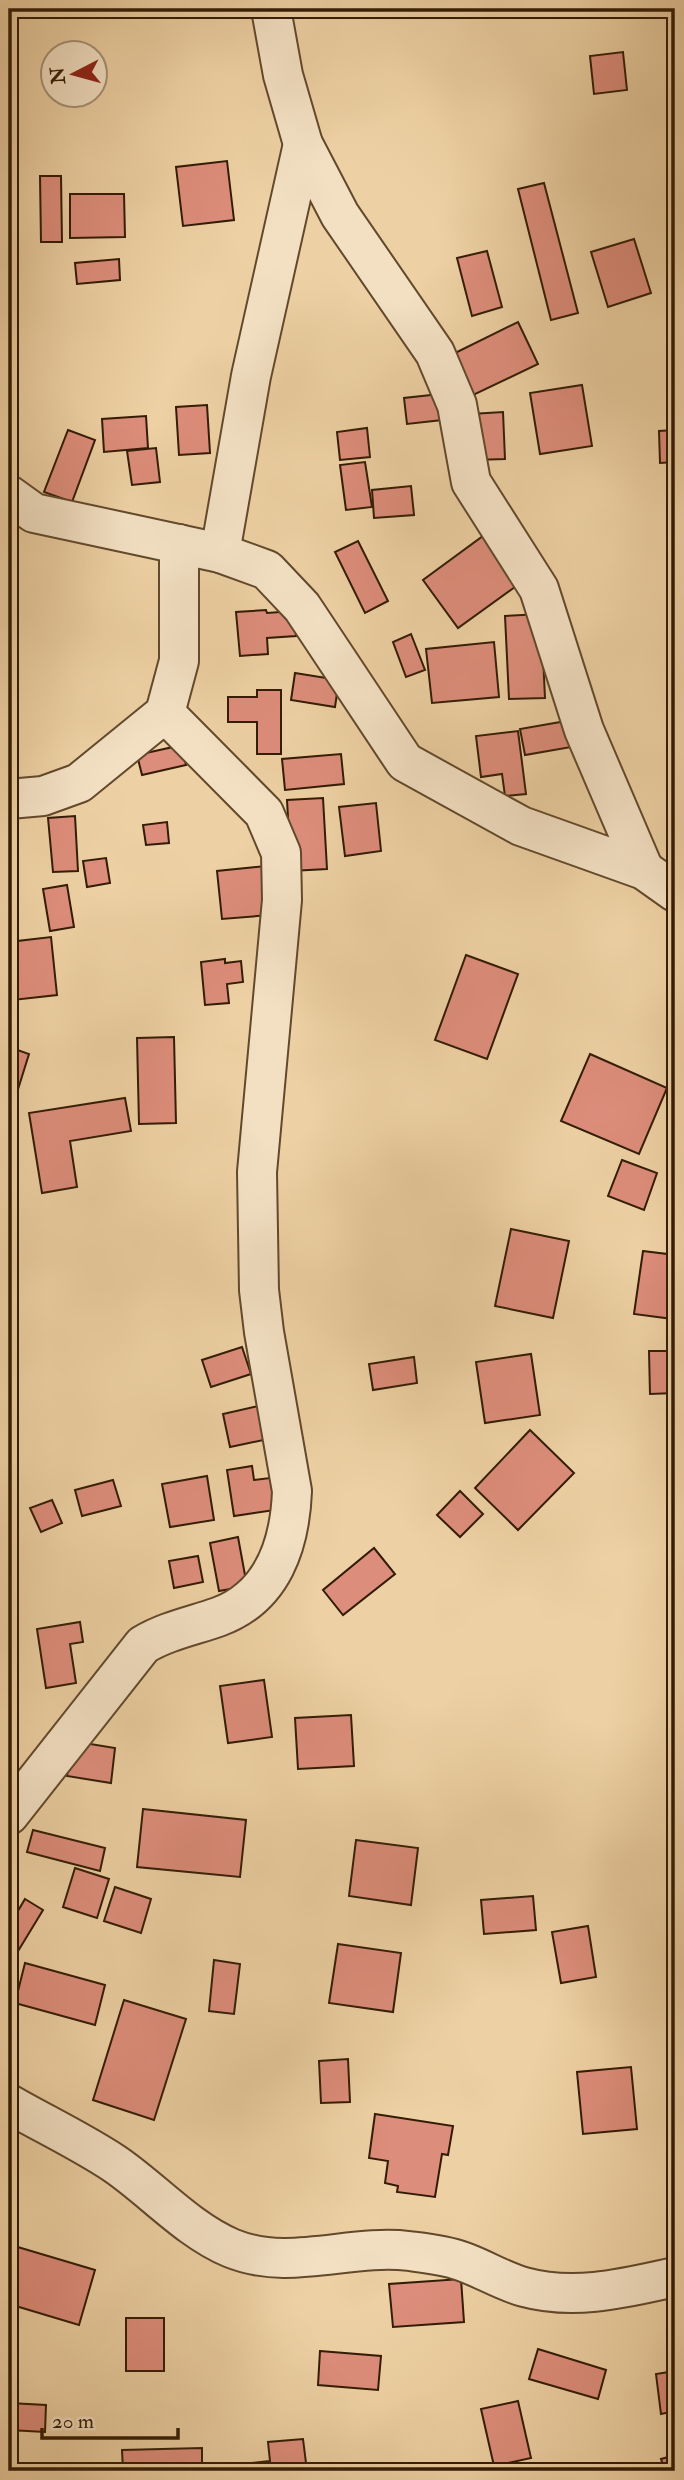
<svg xmlns="http://www.w3.org/2000/svg" width="684" height="2480" viewBox="0 0 684 2480" font-family="'IM FELL Double Pica',serif">
<style>
.building{fill:#dd8d7b;stroke:#331c05;stroke-width:2}
.lines{fill:none;stroke-linecap:round;stroke-linejoin:round}
.street-casing{stroke:#62492c;stroke-width:42}
.street{stroke:#f3e0c3;stroke-width:38}
</style>
<rect width="100%" height="100%" fill="#edd0a3"/>
<filter id="stains"><feTurbulence type="fractalNoise" baseFrequency=".00286" numOctaves="4"/><feColorMatrix values="0 0 0 0 .2 0 0 0 0 .09 0 0 0 0 .02 0 0 0 .5 -.17"/></filter>
<radialGradient id="worn" r=".72"><stop offset=".6" stop-color="#630" stop-opacity="0"/><stop offset="1" stop-color="#630" stop-opacity=".3"/></radialGradient>
<g class="building">
<polygon points="623,52 627,90 594,94 590,56"/>
<polygon points="227,161 234,220 183,226 176,167"/>
<polygon points="40,176 61,176 62,242 41,242"/>
<polygon points="544,183 578,313 551,320 518,189"/>
<polygon points="70,194 124,194 125,237 70,238"/>
<polygon points="634,239 651,293 608,307 591,252"/>
<polygon points="487,251 502,307 472,316 457,258"/>
<polygon points="119,259 120,280 77,284 75,263"/>
<polygon points="518,322 538,364 469,397 449,356"/>
<polygon points="582,385 592,446 540,454 530,393"/>
<polygon points="449,393 451,419 407,424 404,398"/>
<polygon points="207,405 210,453 179,455 176,407"/>
<polygon points="503,412 505,459 474,460 471,414"/>
<polygon points="146,416 148,448 104,452 102,419"/>
<polygon points="367,428 370,457 340,460 337,432"/>
<polygon points="68,430 95,440 72,502 44,492"/>
<polygon points="675,430 675,462 660,463 659,431"/>
<polygon points="156,448 160,482 132,485 127,451"/>
<polygon points="365,462 372,507 346,510 340,465"/>
<polygon points="411,486 414,515 374,518 372,490"/>
<polygon points="483,536 519,584 458,628 423,580"/>
<polygon points="358,541 388,601 365,613 335,552"/>
<polygon points="266,610 267,613 294,611 296,636 267,638 268,654 240,656 236,612"/>
<polygon points="541,614 545,698 509,699 505,616"/>
<polygon points="411,634 425,670 406,677 393,642"/>
<polygon points="494,642 499,697 432,703 426,649"/>
<polygon points="295,673 339,680 335,707 291,700"/>
<polygon points="257,690 281,690 281,754 257,754 257,722 228,722 228,697 257,697"/>
<polygon points="572,720 577,746 525,755 520,729"/>
<polygon points="518,731 526,794 505,796 502,774 481,777 476,736"/>
<polygon points="182,745 186,765 142,775 137,755"/>
<polygon points="341,754 344,784 285,790 282,759"/>
<polygon points="323,798 327,869 291,871 287,800"/>
<polygon points="376,803 381,851 345,856 339,807"/>
<polygon points="75,816 78,871 53,872 48,818"/>
<polygon points="167,822 169,843 146,845 143,825"/>
<polygon points="106,858 110,883 87,887 83,861"/>
<polygon points="265,866 270,915 222,919 217,871"/>
<polygon points="67,885 74,927 50,931 43,889"/>
<polygon points="51,937 57,995 13,1000 9,942"/>
<polygon points="466,955 518,974 487,1059 435,1040"/>
<polygon points="225,959 225,963 241,961 243,982 227,984 229,1003 205,1005 201,962"/>
<polygon points="174,1037 176,1123 139,1124 137,1038"/>
<polygon points="9,1047 29,1054 9,1118"/>
<polygon points="590,1054 667,1088 639,1154 561,1121"/>
<polygon points="125,1098 131,1131 70,1141 77,1187 42,1193 29,1113"/>
<polygon points="622,1160 657,1173 644,1210 608,1196"/>
<polygon points="511,1229 569,1241 553,1318 495,1306"/>
<polygon points="643,1251 675,1255 673,1319 634,1314"/>
<polygon points="242,1347 251,1374 211,1387 202,1360"/>
<polygon points="649,1351 675,1351 675,1393 650,1394"/>
<polygon points="531,1354 540,1415 485,1423 476,1362"/>
<polygon points="414,1357 417,1383 373,1390 369,1364"/>
<polygon points="267,1404 273,1438 230,1447 223,1414"/>
<polygon points="530,1430 574,1473 518,1530 475,1488"/>
<polygon points="252,1466 254,1480 278,1477 282,1509 234,1516 227,1470"/>
<polygon points="207,1476 214,1520 170,1527 162,1484"/>
<polygon points="113,1480 121,1506 82,1516 75,1490"/>
<polygon points="460,1491 483,1514 460,1537 437,1515"/>
<polygon points="52,1500 62,1523 41,1532 30,1508"/>
<polygon points="238,1537 247,1586 219,1591 210,1543"/>
<polygon points="374,1548 395,1574 343,1615 323,1590"/>
<polygon points="198,1556 203,1582 174,1588 169,1561"/>
<polygon points="80,1622 83,1642 70,1644 76,1683 46,1688 37,1629"/>
<polygon points="264,1680 272,1737 228,1743 220,1686"/>
<polygon points="351,1715 354,1766 298,1769 295,1718"/>
<polygon points="72,1741 115,1748 111,1783 67,1776"/>
<polygon points="143,1809 246,1820 240,1877 137,1867"/>
<polygon points="33,1830 105,1848 100,1871 27,1852"/>
<polygon points="356,1840 418,1848 411,1905 349,1896"/>
<polygon points="75,1868 109,1879 97,1918 63,1907"/>
<polygon points="115,1887 151,1899 141,1933 104,1921"/>
<polygon points="533,1896 536,1930 484,1934 481,1900"/>
<polygon points="25,1899 43,1910 9,1966 9,1926"/>
<polygon points="588,1926 596,1977 561,1983 552,1932"/>
<polygon points="338,1944 401,1953 393,2012 329,2003"/>
<polygon points="214,1960 240,1964 234,2014 209,2011"/>
<polygon points="25,1963 105,1985 95,2025 15,2003"/>
<polygon points="124,2000 186,2019 154,2120 93,2100"/>
<polygon points="348,2059 350,2102 321,2103 319,2061"/>
<polygon points="631,2067 637,2129 583,2134 577,2072"/>
<polygon points="375,2114 453,2126 448,2155 442,2154 435,2197 397,2192 398,2186 385,2183 388,2161 369,2158"/>
<polygon points="11,2245 95,2270 79,2325 9,2304"/>
<polygon points="461,2279 464,2322 393,2327 389,2284"/>
<rect x="126" y="2318" width="38" height="53"/>
<polygon points="538,2349 606,2370 598,2399 529,2379"/>
<polygon points="320,2351 381,2356 378,2390 318,2385"/>
<polygon points="675,2371 675,2411 661,2414 656,2374"/>
<polygon points="518,2401 531,2458 494,2466 481,2409"/>
<polygon points="9,2403 46,2405 45,2432 9,2430"/>
<polygon points="303,2439 307,2471 236,2471 235,2465 270,2461 268,2442"/>
<polygon points="202,2448 202,2471 123,2471 122,2450"/>
<polygon points="675,2455 675,2471 665,2471 661,2459"/>
</g>
<g class="lines">
<defs>
<g id="street">
<polyline points="271,9 283,75 303,144 340,215 435,353 457,405 471,482 539,589 584,730 644,870"/>
<polyline points="9,495 34,513 220,553 267,570 302,607 405,762 521,826 644,870 675,892"/>
<polyline points="220,553 251,376 303,144"/>
<polyline points="9,799 43,796 79,783 165,713 179,661 179,544"/>
<path d="M9,1815L143,1645C166,1631 192,1626 218,1617C273,1597 290,1544 292,1491L264,1332L259,1290L257,1172L282,900L281,853L264,813L165,713"/>
<path d="M9,2104C44,2124 82,2142 115,2164C153,2190 188,2230 231,2248C289,2272 349,2244 409,2251C425,2253 445,2255 461,2261C482,2268 502,2281 524,2287C575,2301 625,2288 675,2277"/>
</g>
</defs>
<use href="#street" class="street-casing"/>
<use href="#street" class="street"/>
</g>
<rect width="684" height="2480" fill="none" stroke="#edd0a3" stroke-width="35"/>
<rect x="10" y="10" width="663" height="2459" fill="none" stroke="#331c05" stroke-width="3.5"/>
<rect x="18" y="18" width="649" height="2445" fill="none" stroke="#331c05" stroke-width="2"/>
<g transform="translate(74 74) rotate(264)"><circle r="33" fill="#f3e0c3" stroke="#a69277" stroke-width="2"/>
<path d="M0-5L12 26L0 18L-12 26Z" fill="#8f2418"/>
<text y="-10" font-size="19" font-weight="bold" text-anchor="middle" fill="#331c05">N</text>
</g>
<path d="M42 2428v10h136v-10" fill="none" stroke="#331c05" stroke-width="3.5"/>
<text x="52" y="2428" font-size="21" fill="#331c05" stroke="#f3e0c3" stroke-width="5" paint-order="stroke">20 m</text>
<rect width="100%" height="100%" filter="url(#stains)"/>
<rect width="100%" height="100%" fill="url(#worn)"/>
</svg>
